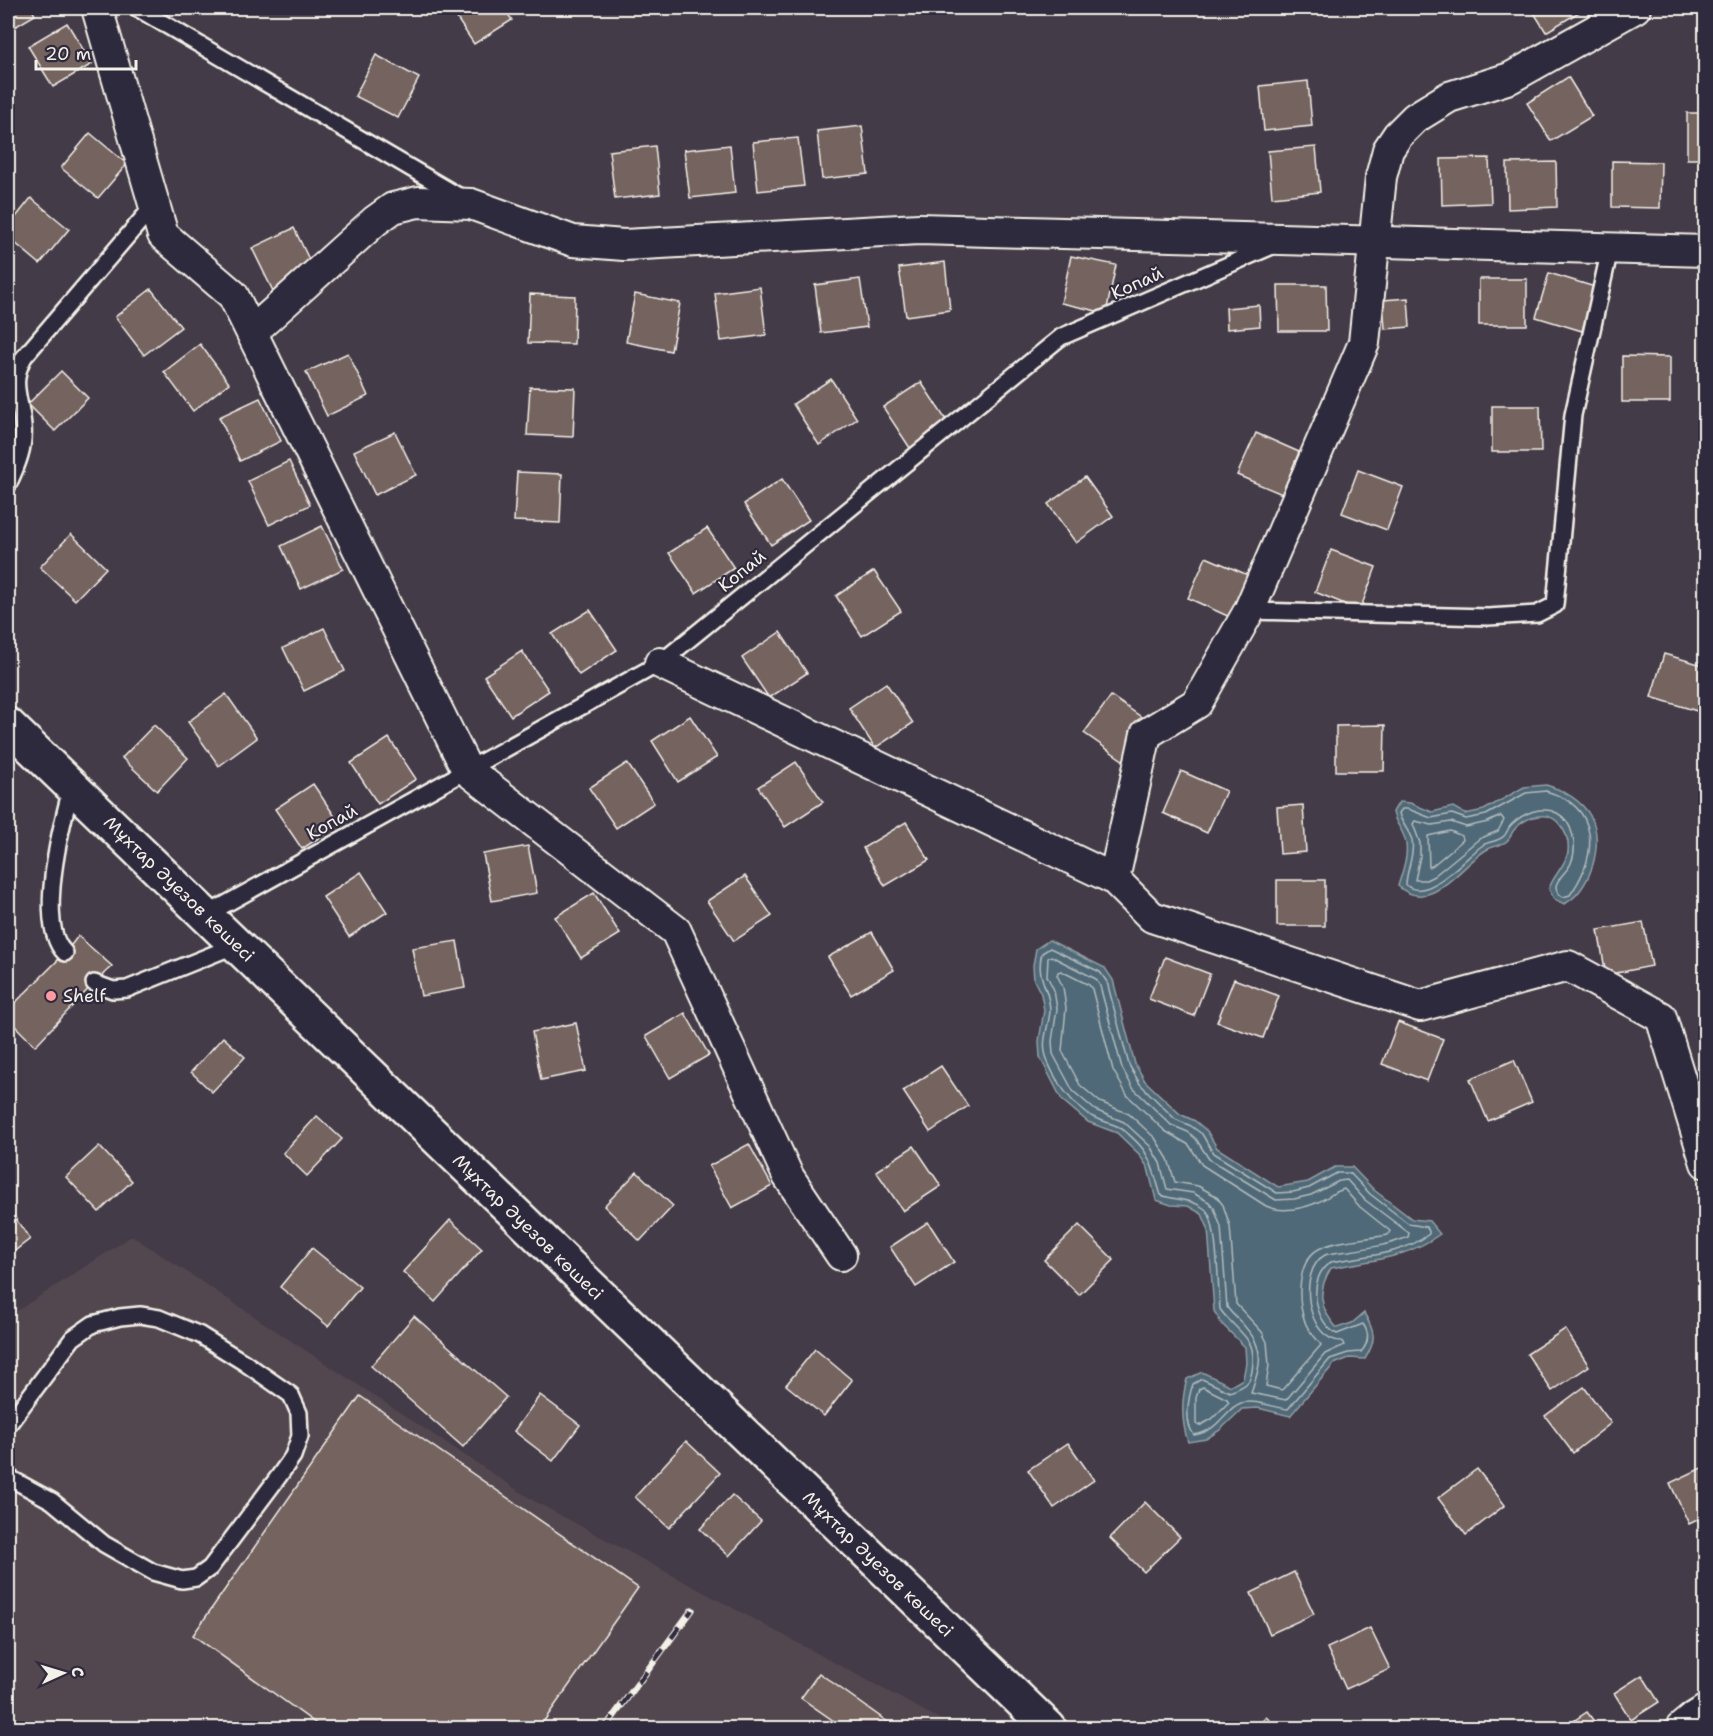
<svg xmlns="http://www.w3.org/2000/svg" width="1713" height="1736" viewBox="0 0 1713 1736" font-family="'Shantell Sans',sans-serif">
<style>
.built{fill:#534750}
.water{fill:#506978;stroke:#929fa5;stroke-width:1.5}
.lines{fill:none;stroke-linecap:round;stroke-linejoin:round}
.shore{stroke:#b2bbbb;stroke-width:1.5}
.building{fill:#756361;stroke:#f4f1e8;stroke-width:1.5}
.lane-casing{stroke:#f4f1e8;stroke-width:20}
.street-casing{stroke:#f4f1e8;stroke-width:34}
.secondary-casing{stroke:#f4f1e8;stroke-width:38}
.lane{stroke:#2f2a3d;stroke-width:15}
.street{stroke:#2f2a3d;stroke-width:30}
.secondary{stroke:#2f2a3d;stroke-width:33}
.rail-casing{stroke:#f4f1e8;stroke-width:7}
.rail{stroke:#2f2a3d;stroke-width:4.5;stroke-dasharray:14;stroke-linecap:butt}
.poi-dot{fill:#ff9aa2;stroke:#2f2a3d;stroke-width:2}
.labels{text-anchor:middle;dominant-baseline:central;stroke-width:4.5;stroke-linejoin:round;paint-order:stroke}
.street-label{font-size:18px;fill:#f4f1e8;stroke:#2f2a3d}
.poi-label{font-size:18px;fill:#f4f1e8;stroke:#2f2a3d;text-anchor:start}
</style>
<rect width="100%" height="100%" fill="#443b48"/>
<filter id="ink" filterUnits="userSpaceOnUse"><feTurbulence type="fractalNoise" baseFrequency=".0167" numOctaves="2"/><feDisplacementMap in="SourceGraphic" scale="12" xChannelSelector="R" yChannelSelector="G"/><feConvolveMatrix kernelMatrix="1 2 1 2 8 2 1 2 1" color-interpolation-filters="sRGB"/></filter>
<g filter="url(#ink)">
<polygon class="built" points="132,1236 534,1501 956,1728 8,1728 8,1317"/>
<g class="water">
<path d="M1546,785C1564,790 1582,801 1591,817C1605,843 1590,892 1564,904L1554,899L1549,889C1553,875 1565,867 1568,852C1569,843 1567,834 1561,826C1550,809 1527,815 1514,830C1511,833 1511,838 1507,841C1501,846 1493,846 1486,850C1461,865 1431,916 1398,886C1403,869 1411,851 1403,834C1399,825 1395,822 1393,812L1399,802L1410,803L1432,812L1453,807L1465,814L1484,810L1524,787Z"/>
<path d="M1049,940L1105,968L1113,980L1135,1064L1145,1081L1180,1114L1195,1121L1207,1131L1217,1148L1278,1187L1308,1182L1335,1167H1352L1374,1190L1412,1219L1429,1221L1440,1234C1406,1259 1371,1260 1331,1268C1317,1291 1319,1308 1337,1328L1352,1323L1364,1313C1375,1332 1377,1340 1365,1359L1349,1358L1334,1364L1290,1416L1258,1408L1242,1409L1220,1430L1206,1439L1188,1442C1181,1421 1181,1401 1187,1379L1202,1372L1231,1386L1243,1379L1246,1363L1245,1347L1222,1324L1214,1311L1208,1228L1202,1214L1188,1206L1171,1205L1156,1200L1148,1168L1139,1154L1117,1133L1088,1122L1062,1100L1040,1057L1039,1041L1044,1010L1041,994L1034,980L1033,965L1036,949Z"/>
</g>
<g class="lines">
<g class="shore">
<path d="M1546,791C1601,807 1598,855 1570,895L1563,897C1558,894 1556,891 1556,886C1558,877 1568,871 1571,863C1578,847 1573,821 1557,813C1541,805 1523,813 1511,825C1508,828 1507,833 1504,836C1498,842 1489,841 1483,845C1465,857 1428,904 1406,885C1406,870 1415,856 1412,840C1409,830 1401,823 1399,813L1402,809H1408L1431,818L1452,814L1466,819L1486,815L1526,793Z"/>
<polygon points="1501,816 1504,820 1498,831 1479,839 1434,876 1426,880 1415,880 1420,856 1420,843 1413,824 1415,821 1432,825 1451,822 1466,827 1488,822"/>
<polygon points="1450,831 1462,836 1463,840 1432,866 1429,867 1428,836"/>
<path d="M1050,948L1100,972L1107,982L1129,1065L1140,1084L1175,1119L1191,1126L1202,1134L1213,1153L1277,1193L1293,1192L1309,1188L1337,1173H1350L1370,1194L1409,1224L1426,1227L1429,1231V1234C1403,1255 1363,1256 1331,1262C1307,1276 1313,1322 1337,1334L1363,1324C1370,1334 1368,1344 1361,1352L1348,1353L1330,1359L1288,1409C1273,1408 1258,1399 1241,1403C1225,1408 1220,1431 1194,1435C1184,1423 1188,1398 1193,1384L1202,1379L1230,1392C1235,1390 1243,1387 1247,1383C1254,1376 1254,1354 1251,1346C1246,1333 1228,1322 1220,1309C1218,1290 1218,1219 1205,1209C1192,1198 1176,1201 1161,1195C1156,1181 1154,1166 1145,1152C1140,1144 1127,1132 1119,1127C1111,1123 1101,1121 1093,1117C1073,1107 1052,1077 1046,1056C1041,1041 1049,1026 1050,1011C1050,987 1035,979 1042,953Z"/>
<path d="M1051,956L1096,979L1100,986L1122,1068L1133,1088L1171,1125L1188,1132L1196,1139L1209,1159L1276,1200L1294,1199L1311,1195L1339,1181L1347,1180L1365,1200L1409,1233L1408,1237C1389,1245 1369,1248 1349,1251C1341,1252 1332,1252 1325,1255C1297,1270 1306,1341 1342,1341L1344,1345L1325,1354L1286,1400L1251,1393C1260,1368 1266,1350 1246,1328C1240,1320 1233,1316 1227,1307L1221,1227L1214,1208L1209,1202L1193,1193L1167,1189L1160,1163L1150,1146L1124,1122L1095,1110L1073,1091L1053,1054L1052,1041L1057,1009L1054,990L1047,976L1048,958Z"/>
<path d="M1061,971L1089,985L1092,989L1113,1070L1127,1095L1165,1131L1189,1145L1202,1165L1266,1206C1281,1213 1303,1209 1318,1202C1327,1198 1334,1192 1344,1189L1360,1207L1390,1231L1388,1235C1369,1239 1341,1239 1323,1247C1296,1257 1297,1300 1305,1322C1308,1331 1316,1337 1321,1345L1282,1390L1266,1386L1269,1365L1267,1342L1262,1332L1236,1304L1230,1226L1223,1205L1216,1196L1198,1186L1175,1182L1168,1159L1155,1138L1129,1114L1100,1102L1080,1085L1062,1051L1066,1008L1063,987L1057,975L1058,972Z"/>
<polygon points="1203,1387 1227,1399 1229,1402 1212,1419 1199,1426 1196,1424 1196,1398 1199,1389"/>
</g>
</g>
<g class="building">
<polygon points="8,8 31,8 35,15 8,31"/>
<polygon points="450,8 504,8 512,20 474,44"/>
<polygon points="1531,8 1586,8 1546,32"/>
<polygon points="67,23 92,64 53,87 28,46"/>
<polygon points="376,55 419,78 398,118 355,96"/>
<polygon points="1568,77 1592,116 1551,141 1527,103"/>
<polygon points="1308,81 1312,126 1264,131 1260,86"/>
<rect x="1687" y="113" width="19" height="46"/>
<polygon points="862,126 868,174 822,179 817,131"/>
<polygon points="90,133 127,164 98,198 61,168"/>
<polygon points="798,138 804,186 758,191 753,142"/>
<polygon points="730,145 735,193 690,198 684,150"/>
<polygon points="655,146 660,194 615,199 609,151"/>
<polygon points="1316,147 1320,192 1272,197 1268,151"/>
<polygon points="1489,158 1491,203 1442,205 1441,159"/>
<polygon points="1612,161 1661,162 1660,208 1612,207"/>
<polygon points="1556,162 1557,207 1508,209 1507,163"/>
<polygon points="31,198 69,229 40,264 8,237 8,227"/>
<polygon points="294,228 315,272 273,291 252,248"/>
<polygon points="1071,256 1116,265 1106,313 1061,303"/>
<polygon points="945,262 950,310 906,316 899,268"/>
<polygon points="1549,273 1595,287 1582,331 1536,317"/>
<polygon points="860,279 867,327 821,333 815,285"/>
<rect x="1479" y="279" width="48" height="46"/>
<polygon points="1278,285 1326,285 1327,331 1279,331"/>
<polygon points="760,287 766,335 721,341 715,293"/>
<polygon points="151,289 181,327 144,355 115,317"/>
<polygon points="530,294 575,296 574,344 528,343"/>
<polygon points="635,294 680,303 671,351 626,342"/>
<polygon points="1408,298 1410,327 1385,329 1383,300"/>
<polygon points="1259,305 1260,326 1227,329 1226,308"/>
<polygon points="200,344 229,383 193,411 164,372"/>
<polygon points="348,353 368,396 327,416 306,372"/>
<polygon points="1622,356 1670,357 1670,402 1622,402"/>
<polygon points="61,371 88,398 55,431 28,404"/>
<polygon points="831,379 857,419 819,445 793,404"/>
<polygon points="921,382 948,423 910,448 883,407"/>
<polygon points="530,387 575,388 573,437 527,435"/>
<polygon points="260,398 281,441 240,461 219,417"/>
<polygon points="1492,406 1540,406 1541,452 1492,452"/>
<polygon points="395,432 416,475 375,495 354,451"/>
<polygon points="1256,433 1299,452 1282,494 1237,475"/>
<polygon points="289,461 310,505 269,525 248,481"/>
<polygon points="1358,470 1403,487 1387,530 1342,513"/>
<polygon points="517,472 562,474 560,523 514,521"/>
<polygon points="1085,477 1113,516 1076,543 1048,504"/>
<polygon points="782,479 809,520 771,545 744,504"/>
<polygon points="322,526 343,569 301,589 281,546"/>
<polygon points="707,528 734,568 696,593 669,553"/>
<polygon points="71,534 106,568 75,600 40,567"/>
<polygon points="1331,550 1376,567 1360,610 1315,592"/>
<polygon points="1206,557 1250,576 1232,618 1188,598"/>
<polygon points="874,571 901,611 862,636 836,596"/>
<polygon points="590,610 617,650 579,675 552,634"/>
<polygon points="324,628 345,671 304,691 283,648"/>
<polygon points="780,632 807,673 769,698 742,658"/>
<polygon points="522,651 549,691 511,716 484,676"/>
<polygon points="1664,654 1706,666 1706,684 1697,711 1651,697"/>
<polygon points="886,683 913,723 875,748 849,708"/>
<polygon points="226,694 257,738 219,766 188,722"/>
<polygon points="1111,696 1150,723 1124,761 1084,733"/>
<polygon points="690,716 717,757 678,782 652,741"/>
<polygon points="154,725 188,758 157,791 122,758"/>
<polygon points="1385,725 1384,771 1336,771 1336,726"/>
<polygon points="389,738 416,779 378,804 351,763"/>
<polygon points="796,762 823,802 785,827 758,787"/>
<polygon points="627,763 654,803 616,828 589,788"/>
<polygon points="1181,771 1226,791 1207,833 1163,813"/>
<polygon points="313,784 340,824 302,849 275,809"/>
<polygon points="1303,805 1306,852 1280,854 1277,807"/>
<polygon points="906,822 929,860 885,886 863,848"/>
<polygon points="528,846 537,893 492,901 483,854"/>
<polygon points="361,872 387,912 349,937 323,897"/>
<polygon points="745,876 772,916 734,941 707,901"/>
<rect x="1277" y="880" width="48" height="46"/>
<polygon points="594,893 620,934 581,958 555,917"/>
<polygon points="1643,922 1652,966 1606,975 1598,930"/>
<polygon points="872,932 894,970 851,995 828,957"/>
<polygon points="78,936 112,966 94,983 35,1046 8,1019 8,1010 65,953"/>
<polygon points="457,941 465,988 421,996 412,948"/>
<polygon points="1165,957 1210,974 1194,1016 1149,999"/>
<polygon points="1234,979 1279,996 1263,1038 1217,1022"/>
<polygon points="685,1013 709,1055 670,1078 646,1036"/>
<polygon points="1398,1022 1443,1039 1427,1081 1382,1064"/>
<polygon points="576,1023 586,1071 541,1080 532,1032"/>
<polygon points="223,1037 245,1057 212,1092 191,1072"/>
<polygon points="1514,1060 1532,1102 1488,1121 1470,1079"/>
<polygon points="941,1066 968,1106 930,1132 903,1091"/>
<polygon points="317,1116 342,1139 307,1176 283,1153"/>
<polygon points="749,1144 772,1186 732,1208 709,1166"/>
<polygon points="99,1146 132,1181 99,1212 66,1177"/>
<polygon points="914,1146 941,1186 903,1211 876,1171"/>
<polygon points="637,1172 673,1206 640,1241 604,1206"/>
<polygon points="8,1208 30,1239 8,1256"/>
<polygon points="450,1220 482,1249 435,1302 403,1272"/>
<polygon points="928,1222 954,1262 916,1287 890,1247"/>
<polygon points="1079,1225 1114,1260 1079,1295 1044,1260"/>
<polygon points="312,1248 360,1287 328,1326 280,1287"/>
<polygon points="414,1316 506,1397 463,1447 371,1366"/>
<polygon points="1565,1329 1589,1366 1552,1391 1527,1354"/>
<polygon points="815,1349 852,1380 824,1416 786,1385"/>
<polygon points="1584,1387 1611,1423 1573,1453 1545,1416"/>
<polygon points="540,1395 580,1425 553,1461 514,1431"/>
<polygon points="360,1396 638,1588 539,1728 322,1728 193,1635"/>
<polygon points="686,1441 720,1473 669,1528 635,1497"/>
<polygon points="1068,1443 1094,1480 1054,1508 1028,1470"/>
<polygon points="1706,1466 1706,1516 1689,1524 1670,1483"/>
<polygon points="1477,1469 1505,1505 1466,1535 1438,1498"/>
<polygon points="732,1495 761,1521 729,1556 700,1529"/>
<polygon points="1145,1502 1180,1537 1144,1572 1110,1538"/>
<polygon points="1294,1572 1314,1614 1270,1634 1251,1593"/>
<polygon points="1370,1628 1390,1669 1346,1689 1327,1648"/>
<polygon points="819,1673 896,1728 844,1728 801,1698"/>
<polygon points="1642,1675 1659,1702 1631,1720 1614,1693"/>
<polygon points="1587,1712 1599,1728 1563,1728"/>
<polygon points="1266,1717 1279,1728 1256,1728"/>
</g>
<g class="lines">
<defs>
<g id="lane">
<polyline points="137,8 460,197"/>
<path d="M8,485C17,466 25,447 23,426C21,398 9,384 24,357L154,205"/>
<polyline points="1249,611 1488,617 1537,614 1555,605 1573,415 1610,249"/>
<polyline points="206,915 660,663 1061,337 1272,246"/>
<path d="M65,953C35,925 62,822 72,786"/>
<polyline points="94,983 113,990 127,989 236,945"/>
<polyline points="8,1425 73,1338 93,1324 120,1317 140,1315 159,1318 200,1335 245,1363 291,1395 299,1413 300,1436 293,1456 279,1476 210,1568 196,1578 182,1580 153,1572 104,1544 52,1501 8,1477"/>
</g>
<g id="street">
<polyline points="97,8 163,235 233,295 467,770 676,931 788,1176 841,1255"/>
<polyline points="252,332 375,221 393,208 418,202 471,204 573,241 624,245 919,229 1706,251"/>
<polyline points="660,663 1114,879 1152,917 1420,1006 1568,966 1661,1017 1706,1163"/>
<polyline points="1114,879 1146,734 1197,703 1249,611 1364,343 1381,177 1388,150 1398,135 1415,118 1449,97 1510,78 1635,8"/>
<polyline points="1681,1728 1693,1718 1706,1710"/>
</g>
<polyline id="secondary" points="8,725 1049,1728"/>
</defs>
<use href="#lane" class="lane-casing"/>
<use href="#street" class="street-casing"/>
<use href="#secondary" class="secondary-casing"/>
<use href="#lane" class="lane"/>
<use href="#street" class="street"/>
<use href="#secondary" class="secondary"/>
<defs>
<polyline id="rail" points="605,1728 692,1610"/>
</defs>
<use href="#rail" class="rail-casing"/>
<use href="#rail" class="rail"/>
</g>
</g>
<circle class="poi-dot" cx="51" cy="996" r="6"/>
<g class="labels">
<g class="street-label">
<text transform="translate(1137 283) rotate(-24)">Копай</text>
<text transform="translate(742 571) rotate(-39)">Копай</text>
<text transform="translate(332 822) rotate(-29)">Копай</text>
<text transform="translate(179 889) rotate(44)">Мұхтар Әуезов көшесі</text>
<text transform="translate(528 1227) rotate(44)">Мұхтар Әуезов көшесі</text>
<text transform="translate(878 1564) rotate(44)">Мұхтар Әуезов көшесі</text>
</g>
<g class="poi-label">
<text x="63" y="996">Shelf</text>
</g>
</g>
<rect width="1713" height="1736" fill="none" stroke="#2f2a3d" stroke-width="30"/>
<rect x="15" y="15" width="1683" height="1706" fill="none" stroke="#f4f1e8" stroke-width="2" filter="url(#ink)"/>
<g transform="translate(63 1673) rotate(86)" stroke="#2f2a3d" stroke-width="4.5" paint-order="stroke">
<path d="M0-4.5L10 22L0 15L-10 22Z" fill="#f4f1e8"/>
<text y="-9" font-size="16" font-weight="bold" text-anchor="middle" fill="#f4f1e8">С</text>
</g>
<path d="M36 60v9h100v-9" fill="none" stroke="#f4f1e8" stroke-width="3"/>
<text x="45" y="60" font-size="18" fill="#f4f1e8" stroke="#2f2a3d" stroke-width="4.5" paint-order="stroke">20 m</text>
</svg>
